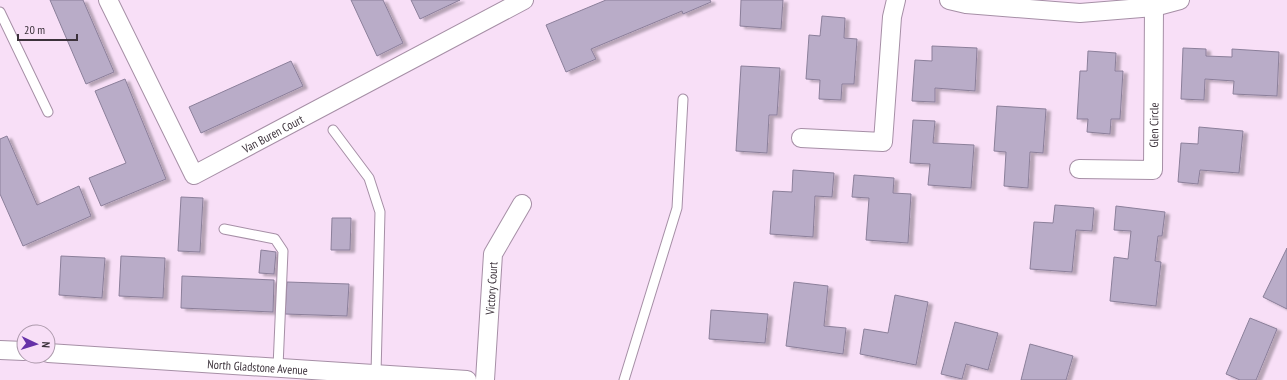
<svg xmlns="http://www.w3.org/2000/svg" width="1287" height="380" viewBox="0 0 1287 380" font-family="'PT Sans Narrow',sans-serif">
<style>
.building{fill:#b9acc8;stroke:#8b7f9a;filter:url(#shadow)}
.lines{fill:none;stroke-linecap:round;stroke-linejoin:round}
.service-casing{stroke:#a68fa6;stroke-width:11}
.minor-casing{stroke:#a68fa6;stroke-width:20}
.service{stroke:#fff;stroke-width:9}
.minor{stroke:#fff;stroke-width:18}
.labels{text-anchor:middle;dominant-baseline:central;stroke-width:3;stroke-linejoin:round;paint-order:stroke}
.street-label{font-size:12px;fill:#3c323b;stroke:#f8dff7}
</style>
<defs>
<filter id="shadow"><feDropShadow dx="4.5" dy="2.5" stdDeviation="1" flood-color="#0004"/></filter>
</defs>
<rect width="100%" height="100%" fill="#f8dff7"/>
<g class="building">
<polygon points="50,0 83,0 114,72 86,84"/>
<polygon points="351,0 383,0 403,43 377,56"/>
<polygon points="411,0 460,0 420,19"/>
<polygon points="606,0 710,0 711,2 683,14 682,11 591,49 596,59 566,72 546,25"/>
<polygon points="741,0 783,0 781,29 740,26"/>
<polygon points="822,16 845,18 844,38 857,39 854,84 842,84 841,100 819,99 820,80 806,79 809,35 820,36"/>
<polygon points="932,46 977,48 975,91 935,88 935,102 912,101 915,60 932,61"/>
<polygon points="1183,48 1206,49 1206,56 1232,57 1232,49 1279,52 1277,96 1233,94 1234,81 1205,79 1204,100 1181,99"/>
<polygon points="1088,51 1116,53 1115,71 1123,71 1120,119 1111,119 1110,134 1087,132 1088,119 1077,119 1080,71 1087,71"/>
<polygon points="291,61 303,86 201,133 189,107"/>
<polygon points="741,66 780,68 777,115 769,115 767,153 736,151"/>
<polygon points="125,79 166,179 101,206 89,178 126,163 95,91"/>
<polygon points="997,106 1046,109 1043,153 1030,152 1028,188 1004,186 1006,152 994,151"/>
<polygon points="913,120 935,121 933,143 974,145 971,188 928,185 930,164 910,163"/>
<polygon points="1199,127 1243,131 1239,173 1200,170 1198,184 1178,182 1181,143 1198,144"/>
<polygon points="7,136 37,205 79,186 91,216 23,246 0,194 0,139"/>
<polygon points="793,170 834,173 832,197 815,196 813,237 770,234 773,191 792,192"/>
<polygon points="854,175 894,178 893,193 911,194 908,243 866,240 869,198 852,197"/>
<polygon points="181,197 203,198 200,252 178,251"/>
<polygon points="1055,205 1094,208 1092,231 1076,230 1072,272 1030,269 1034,222 1053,223"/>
<polygon points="1116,206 1165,212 1162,236 1158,236 1155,261 1161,262 1156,306 1110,301 1114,257 1128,259 1131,231 1114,230"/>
<polygon points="332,218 351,218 350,250 331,250"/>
<polygon points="1287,248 1287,309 1263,297"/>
<polygon points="261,250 276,252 274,274 259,273"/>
<polygon points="61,256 105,258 102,298 59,295"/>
<polygon points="121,256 165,258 163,298 119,296"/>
<polygon points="182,276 274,280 273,312 181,308"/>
<polygon points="287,282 349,284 347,316 285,314"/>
<polygon points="794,282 828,286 824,326 846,328 843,354 786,346"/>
<polygon points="895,295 928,302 916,365 860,354 864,329 888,333"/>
<polygon points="711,310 768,314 765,343 709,339"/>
<polygon points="1250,318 1277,329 1256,380 1240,380 1226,374"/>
<polygon points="955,322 998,333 988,370 966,364 962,379 941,374"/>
<polygon points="1030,344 1073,356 1066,380 1021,380"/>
</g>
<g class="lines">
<defs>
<g id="service">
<polyline points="0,12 48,112"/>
<polyline points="333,130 369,178 380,212 376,374"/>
<polyline points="224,229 275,239 283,251 278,367"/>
<polyline points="624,380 677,208 683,99"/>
</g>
<g id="minor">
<path id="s1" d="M108,0L194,175L524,0"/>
<polyline points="949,0 966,4 1080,13 1154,7 1180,0"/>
<polyline points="801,138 883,142 892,17 896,0"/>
<path id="s2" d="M1079,169L1153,170L1154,7"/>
<polyline points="0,350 24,351"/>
<path id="s3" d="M48,353L467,380"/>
<path id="s4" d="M485,380L493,254L522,204"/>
</g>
</defs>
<use href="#service" class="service-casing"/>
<use href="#minor" class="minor-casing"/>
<use href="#service" class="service"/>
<use href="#minor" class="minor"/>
</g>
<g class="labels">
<g class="street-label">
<text stroke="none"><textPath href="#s2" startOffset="119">Glen Circle</textPath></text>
<text stroke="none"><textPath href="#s1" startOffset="284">Van Buren Court</textPath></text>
<text stroke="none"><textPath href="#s4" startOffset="92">Victory Court</textPath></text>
<text stroke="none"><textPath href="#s3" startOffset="210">North Gladstone Avenue</textPath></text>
</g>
</g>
<g transform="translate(36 344) rotate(94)"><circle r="19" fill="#f8dff7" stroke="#ad9aac"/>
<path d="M0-3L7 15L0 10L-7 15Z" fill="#6631a8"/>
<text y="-6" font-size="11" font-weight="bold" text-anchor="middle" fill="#3c323b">N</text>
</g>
<path d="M18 34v6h59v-6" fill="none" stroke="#3c323b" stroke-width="2"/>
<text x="24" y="34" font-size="12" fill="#3c323b" stroke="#f8dff7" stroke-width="3" paint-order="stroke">20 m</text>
</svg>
